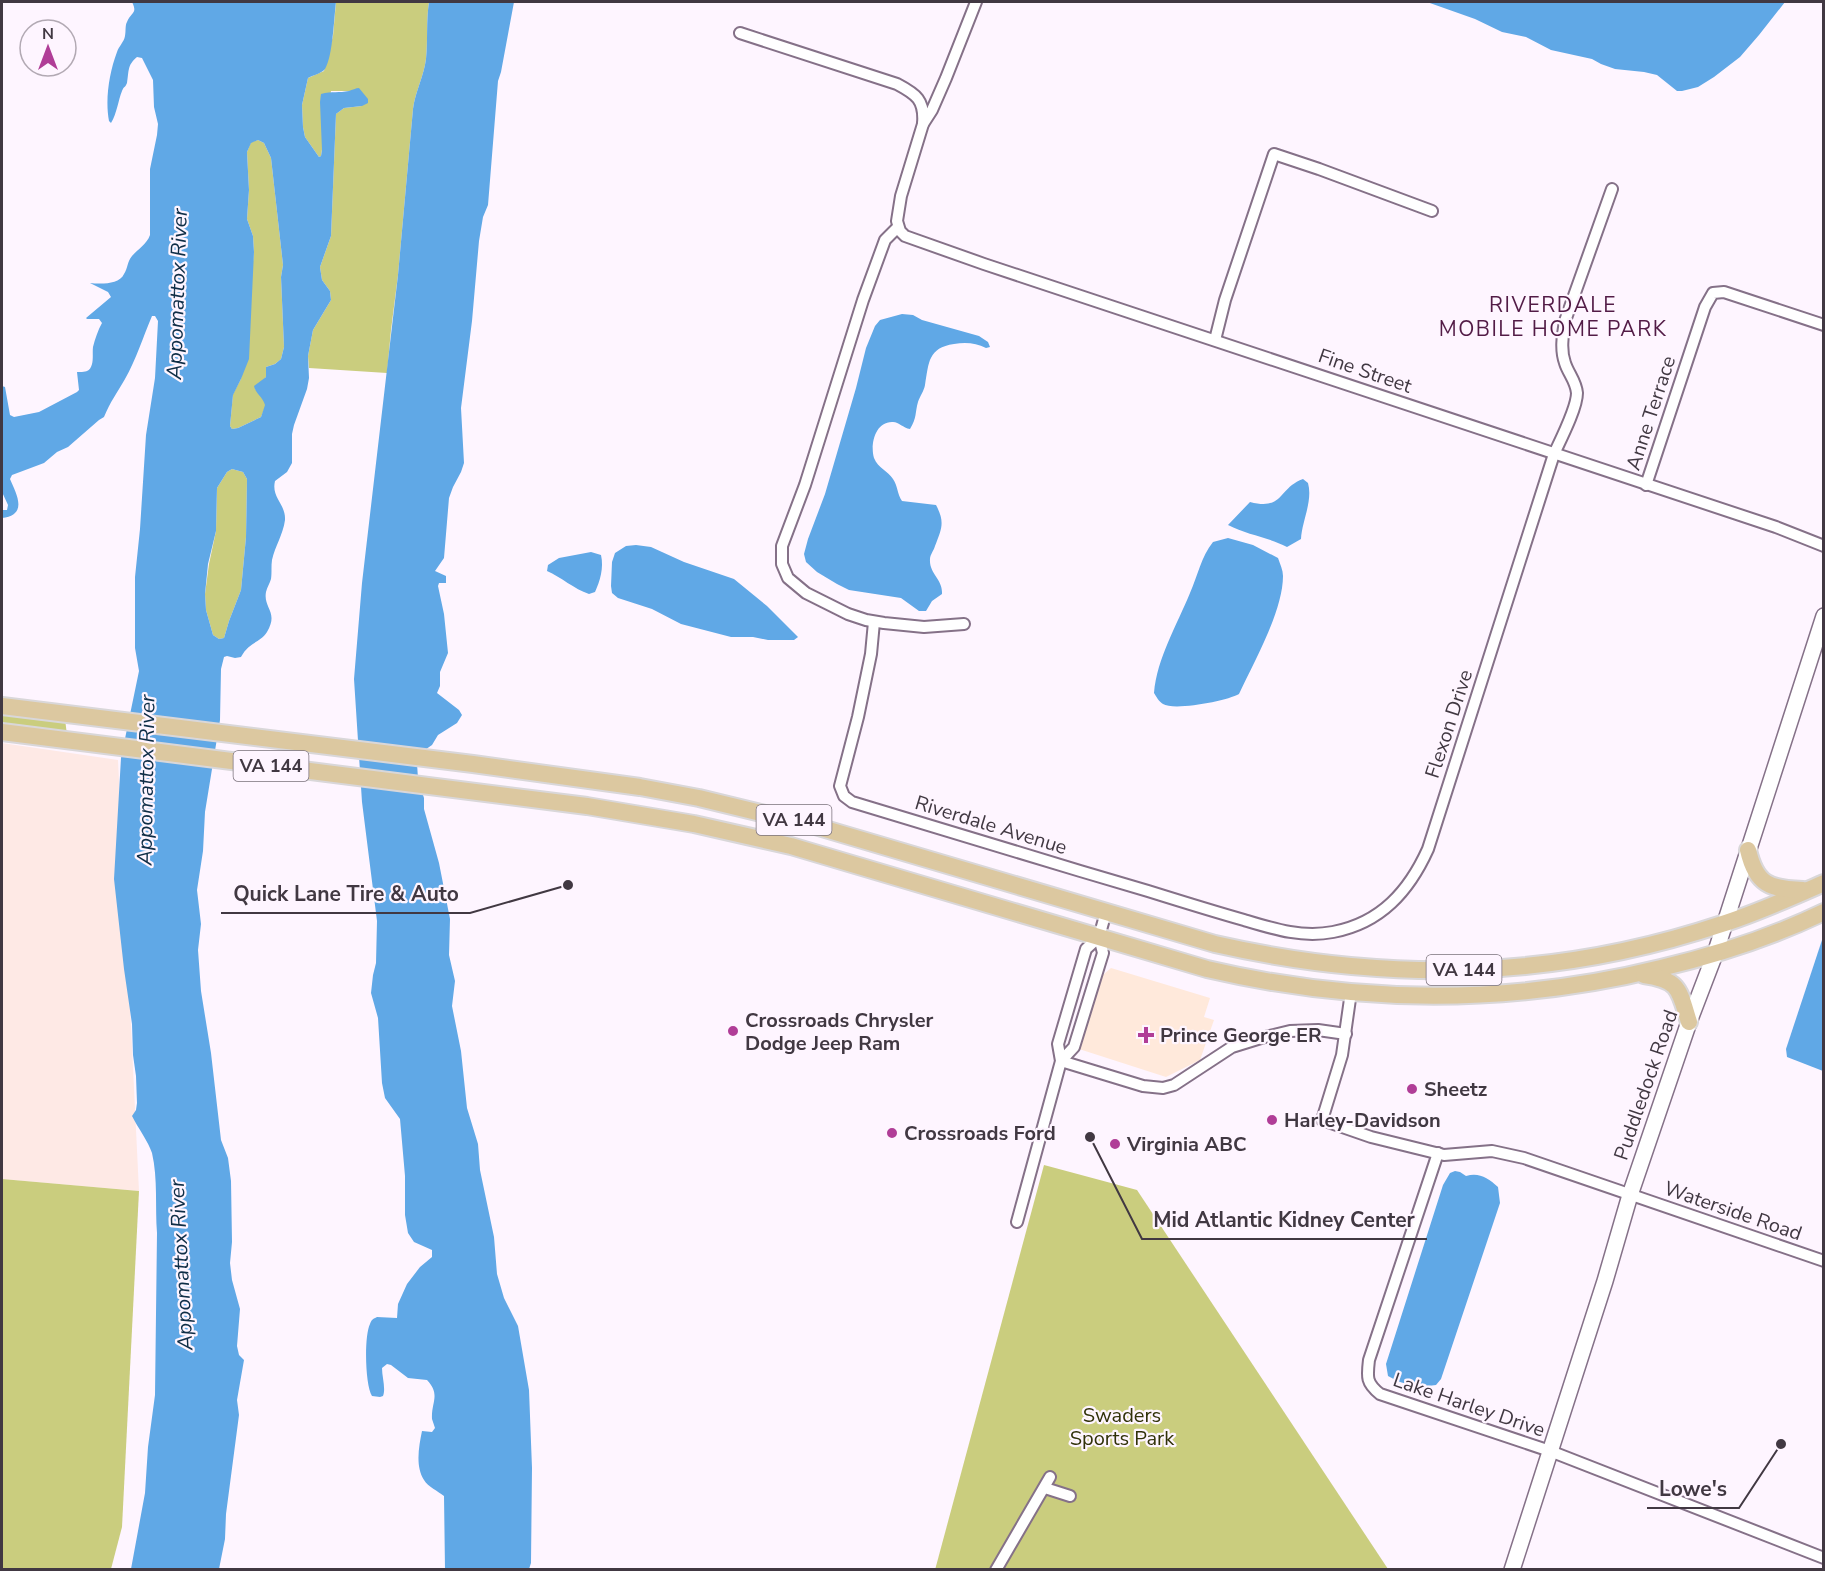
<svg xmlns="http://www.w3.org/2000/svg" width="1825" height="1571" viewBox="0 0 1825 1571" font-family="'Nunito Sans',sans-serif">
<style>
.commercial{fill:#fee9e5}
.medical{fill:#ffe9db}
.green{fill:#cacd7e}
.water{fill:#60a8e6;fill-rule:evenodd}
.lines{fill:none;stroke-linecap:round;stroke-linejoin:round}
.street-casing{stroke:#857188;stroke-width:14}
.secondary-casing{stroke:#857188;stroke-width:18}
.primary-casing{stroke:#d9d7d9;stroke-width:20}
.street{stroke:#fff;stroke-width:10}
.secondary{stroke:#fff;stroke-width:15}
.primary{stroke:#dcc8a0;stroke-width:16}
.poi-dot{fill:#b03d97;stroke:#fef5ff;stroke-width:2}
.labels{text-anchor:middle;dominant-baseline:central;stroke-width:4.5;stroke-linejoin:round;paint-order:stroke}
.shield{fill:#fef5ff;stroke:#7a717b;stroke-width:1.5}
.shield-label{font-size:18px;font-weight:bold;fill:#413842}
.street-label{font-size:20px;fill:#413842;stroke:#fef5ff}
.poi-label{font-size:20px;font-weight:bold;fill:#413842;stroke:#fef5ff;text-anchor:start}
.park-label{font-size:20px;fill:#303108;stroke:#fef5ff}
.water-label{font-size:21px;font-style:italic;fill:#0f2e47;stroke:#fef5ff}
.neighbourhood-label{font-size:21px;letter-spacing:1.5px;fill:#521b46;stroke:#fef5ff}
.leader{fill:none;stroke:#413842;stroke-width:2}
.callout-dot{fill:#413842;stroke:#fef5ff;stroke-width:2}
.callout-label{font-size:21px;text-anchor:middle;font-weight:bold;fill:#413842;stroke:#fef5ff;stroke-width:4.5;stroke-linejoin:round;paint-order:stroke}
</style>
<rect width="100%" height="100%" fill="#fef5ff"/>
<polygon class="commercial" points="2,743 118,760 139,1191 2,1179"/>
<polygon class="medical" points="1111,968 1210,998 1204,1017 1214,1020 1200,1060 1166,1077 1079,1049 1103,975"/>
<g class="green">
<path d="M336,2H429C426,21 428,40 426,59C424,76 415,92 413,109L398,275L391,330L387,373L309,368L308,356L313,330L331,300L330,291L322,280L320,267L331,236L336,114L344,108L362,106L350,91H331L321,156L319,157L305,137L303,127L302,105L308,78L324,71L333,36Z"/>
<polygon points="258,140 264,143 271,158 283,265 281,277 284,347 281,359 275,364 266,367 266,377 255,389 263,397 266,405 261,417 238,428 232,429 230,426 233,394 241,379 254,252 253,236 247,219 249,190 247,152 251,142"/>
<polygon points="232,469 243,472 247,479 246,537 241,590 229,621 224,638 219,639 213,635 206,610 205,594 209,564 216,531 217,488 227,472"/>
<polygon points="2,710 65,719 67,735 2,726"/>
<polygon points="1044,1165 1137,1190 1388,1569 935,1570"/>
<polygon points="2,1179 139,1191 122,1527 111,1569 2,1569"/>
</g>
<g class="water">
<path d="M132,2H336C334,17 333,56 325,69C321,74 313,75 308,78L302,105L303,127L305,137L319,157L321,156L322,150L320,102L321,94C332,91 339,93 349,91C352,90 356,88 359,88L368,99V103L362,106L344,108L336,114L331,236L320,267L322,280L330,291L331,300L313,330L308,356L309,378L307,389L294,425L292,434V463L287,472L275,481C271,498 286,504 285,520C283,535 275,546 272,560C271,566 272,572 271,579C270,583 267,587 266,592C263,608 279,612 267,632C260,643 249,642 241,657L235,658L227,656L224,657L221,669L220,720L205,812L203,851L197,890L201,924L198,950L201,991L211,1053L221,1140L228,1158L231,1181L232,1242L230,1263L232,1280L240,1309L237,1346L239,1355L244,1360L237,1400L239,1415L226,1514L225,1539L219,1569H131L145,1493L148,1447L155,1395L157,1233C155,1207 158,1179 152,1153C148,1141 138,1128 132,1116L136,1110L137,1103L136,1076L133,1055L132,1024L124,969L114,879L121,758L139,671L135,648V577L140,529L146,435L155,378L158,321L155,316H152C143,337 136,360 125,379C117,393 110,402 104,417L99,420L68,447L57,452L44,463L12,475L10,479C17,495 28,515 2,518V510H7L8,505L2,492V386L5,387L10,415L14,417L39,412L77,392L79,390L77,372C78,372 86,372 87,371C95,367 92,354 93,347C95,339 98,330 102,323L99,319H87L86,318L111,297L108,292L90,283C100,284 119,285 124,274C128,268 127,262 132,256C138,249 147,244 150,235V169L157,135L158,124L154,107L153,80L142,58L137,57C127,65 129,72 127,83C125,88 124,86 122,91C118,101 117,113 111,123L109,121C105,100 109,73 117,52C119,46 124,42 125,36C126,31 125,25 127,22C131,12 138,14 132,2ZM258,140L264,143L271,158L283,265L281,277L284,347L281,359L275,364L266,367V377L254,386C255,393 263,397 265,405L261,417L238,428L232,429L230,426L233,395L241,379L249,359L254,252L253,236L247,219L249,190L247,152L251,143ZM232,469L243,472L247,479L246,537L241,590L229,621L224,638L219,639L213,635L206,610L205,594L208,564L216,531L217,488L227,472Z"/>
<path d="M429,2H514L501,72L498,81L488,205L483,217L479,241L472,321L461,408L464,463L461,472L453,487L449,498L444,558L435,571L446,576V583H439L438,586L444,614L448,653L440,672V686L437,693L459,710L462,715L457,723L438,735L432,745L419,754L417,763L418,779L424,798V809L439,863L450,919L449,955L455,981L452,1006L461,1051L467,1108L478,1144L480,1170L494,1237L497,1274L504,1298L518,1326L529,1390L532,1468L531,1563L529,1569H445L444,1496C438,1491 428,1487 424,1480C415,1466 419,1446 422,1431L432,1432L435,1428C434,1425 433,1422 432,1419C431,1402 441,1395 427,1380L408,1378L391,1365L387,1364L382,1368C382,1377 386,1389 383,1396L380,1397L372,1396C365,1385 364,1336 370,1324C372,1319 373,1319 377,1317L397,1318L398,1304L407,1284L420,1267L432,1257V1250L414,1242L408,1233L405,1215V1176L400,1119L385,1098L382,1083L378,1018L371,993L373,975L376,963L377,921L362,802L354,679L362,583L398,275L413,109C415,92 424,76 426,59C428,40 426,21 429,2Z"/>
<polygon points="1427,2 1785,2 1759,35 1740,57 1714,77 1698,87 1682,91 1677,91 1657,75 1644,72 1615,69 1601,64 1592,59 1551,50 1526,37 1502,32 1475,19"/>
<path d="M902,314L913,315L922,320L979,336L988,342L990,347L986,348C976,343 966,342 954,344C928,348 929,362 925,385C924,391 920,396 918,402C915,412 917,418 910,429C903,428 899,422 893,422C875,421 870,445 874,458C878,468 888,471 893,479C898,486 897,494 902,501L936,505C945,522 942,528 935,546C934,550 930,555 930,559C929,574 943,579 942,594L932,601L926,611H919L901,598L849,590L837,584L817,572L806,562L804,554L808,539L825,494L856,388L866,348L875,326L880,320Z"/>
<path d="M1303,479L1308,483C1313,501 1302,521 1301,539L1287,547C1268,537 1247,535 1228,525L1250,502C1284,511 1278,488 1303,479Z"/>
<path d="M1228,538L1253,545L1278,558C1280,564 1283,570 1283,576C1283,611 1254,662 1239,694C1227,701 1174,711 1163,704C1159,702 1156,696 1154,693C1157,658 1177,625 1190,593C1198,575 1201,557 1213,542Z"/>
<polygon points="636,545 651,547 684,562 734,579 767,606 798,637 794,640 768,640 753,637 731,637 681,624 652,609 618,598 612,593 611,586 612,562 615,553 626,546"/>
<path d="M591,552L601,555C604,568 600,581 595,592L589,594C574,589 561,577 547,571L548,565L559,558Z"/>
<polygon points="1823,937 1823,1071 1787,1057 1786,1049"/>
<path d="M1455,1171L1460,1172L1466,1176C1479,1172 1488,1178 1498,1187L1500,1203L1441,1379L1436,1385C1419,1388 1403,1385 1388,1376L1386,1364L1443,1185L1450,1173Z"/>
</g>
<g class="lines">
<defs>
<g id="street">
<polyline points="976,2 946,78 932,110 923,124 901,196 897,221 900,231 905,236 984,264 1776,527 1824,546"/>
<path d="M740,33L897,84C916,94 925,100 923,124"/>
<polyline points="898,227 885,240 863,300 805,485 782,546 782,564 788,578 806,593 848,614 866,620 884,623 924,627 964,624"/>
<polyline points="1215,340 1225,300 1274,154 1319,169 1432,211"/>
<polyline points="1646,485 1705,307 1713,293 1724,292 1824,325"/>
<path d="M874,622L871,654L858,717L840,786L844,796L852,802C950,832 1049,862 1148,891C1180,901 1212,911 1244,920C1274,929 1302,938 1333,932C1381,923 1409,891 1428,849L1554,454C1561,439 1577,408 1577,393C1576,381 1568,373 1565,363C1560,349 1563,334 1565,321L1612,189"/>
<polyline points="1351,992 1342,1055 1322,1120 1371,1137 1444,1155 1492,1151 1524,1158 1824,1261"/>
<polyline points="1061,1061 1143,1086 1163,1088 1174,1085 1232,1047 1261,1038 1290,1031 1318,1030 1346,1034"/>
<polyline points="1061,1061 1074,1047 1103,953 1099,937 1106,912"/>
<path d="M1438,1153L1369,1360C1367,1377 1366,1383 1380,1394L1550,1451L1824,1558"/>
<polyline points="1017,1222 1061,1061 1058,1044 1086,949 1099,937"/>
<polyline points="1045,1488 1070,1496"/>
<polyline points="996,1570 1050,1477"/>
</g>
<polyline id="secondary" points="1512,1570 1605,1281 1630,1195 1689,1022 1715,954 1824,616"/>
<g id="primary">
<path d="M2,706L473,764L640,787L699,798L815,826L1215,944C1387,983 1554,980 1722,924C1757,913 1790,898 1824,883"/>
<path d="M2,732L587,806L694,824L791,846L1207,969C1357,1004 1511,1005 1661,968C1716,955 1772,937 1824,912"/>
<path d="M1748,850C1756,885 1770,889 1803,890"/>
<path d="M1644,975C1680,980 1679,990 1689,1022"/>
</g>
</defs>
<use href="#street" class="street-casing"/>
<use href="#secondary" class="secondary-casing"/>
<use href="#primary" class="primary-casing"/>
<use href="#street" class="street"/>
<use href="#secondary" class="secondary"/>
<use href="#primary" class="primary"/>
</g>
<g class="poi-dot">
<circle cx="733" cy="1031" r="6"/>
<path d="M1143 1026h6v6h6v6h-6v6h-6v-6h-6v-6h6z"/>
<circle cx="1412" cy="1089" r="6"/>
<circle cx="1272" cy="1120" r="6"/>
<circle cx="892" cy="1133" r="6"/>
<circle cx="1115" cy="1144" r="6"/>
</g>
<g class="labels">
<g class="shield">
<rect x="233.5" y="751" width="75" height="30" rx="4.5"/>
<rect x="756.5" y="805" width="75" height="30" rx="4.5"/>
<rect x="1426.5" y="955" width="75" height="30" rx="4.5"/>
</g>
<g class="shield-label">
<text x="271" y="766">VA 144</text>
<text x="794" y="820">VA 144</text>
<text x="1464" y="970">VA 144</text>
</g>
<g class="street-label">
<text transform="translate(1365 371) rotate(19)">Fine Street</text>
<text transform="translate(1651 413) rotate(-72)">Anne Terrace</text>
<text transform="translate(1449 724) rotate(-72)">Flexon Drive</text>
<text transform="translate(991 825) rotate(17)">Riverdale Avenue</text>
<text transform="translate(1646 1085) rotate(-71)">Puddledock Road</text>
<text transform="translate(1733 1211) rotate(19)">Waterside Road</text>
<text transform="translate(1469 1405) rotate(19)">Lake Harley Drive</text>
</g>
<g class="poi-label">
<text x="745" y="1020">Crossroads Chrysler<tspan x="745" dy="23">Dodge Jeep Ram</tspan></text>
<text x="1160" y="1035">Prince George ER</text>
<text x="1424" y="1089">Sheetz</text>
<text x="1284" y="1120">Harley-Davidson</text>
<text x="904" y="1133">Crossroads Ford</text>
<text x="1127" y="1144">Virginia ABC</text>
</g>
<g class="park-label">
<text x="1122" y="1415">Swaders<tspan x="1122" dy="23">Sports Park</tspan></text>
</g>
<g class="water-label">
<text transform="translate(177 294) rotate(-88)">Appomattox River</text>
<text transform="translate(146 780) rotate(-89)">Appomattox River</text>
<text transform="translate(181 1265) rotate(-93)">Appomattox River</text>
</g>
<g class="neighbourhood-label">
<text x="1553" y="305">RIVERDALE<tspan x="1553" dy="24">MOBILE HOME PARK</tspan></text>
</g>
</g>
<path class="leader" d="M568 885L470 913H221M1090 1137L1142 1239H1427M1781 1444L1739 1508H1647"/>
<g class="callout-dot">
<circle cx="568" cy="885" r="6"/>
<circle cx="1090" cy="1137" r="6"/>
<circle cx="1781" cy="1444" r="6"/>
</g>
<g class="callout-label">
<text x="346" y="901">Quick Lane Tire &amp; Auto</text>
<text x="1284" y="1227">Mid Atlantic Kidney Center</text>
<text x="1693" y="1496">Lowe's</text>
</g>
<rect width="1825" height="1571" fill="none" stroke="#413842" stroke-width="6"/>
<g transform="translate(48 48)"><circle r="28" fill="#fef5ff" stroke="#b2a9b3" stroke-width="1.5"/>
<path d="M0-4.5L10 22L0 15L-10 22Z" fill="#b03d97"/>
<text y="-9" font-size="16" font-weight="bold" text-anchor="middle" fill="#413842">N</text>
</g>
</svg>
